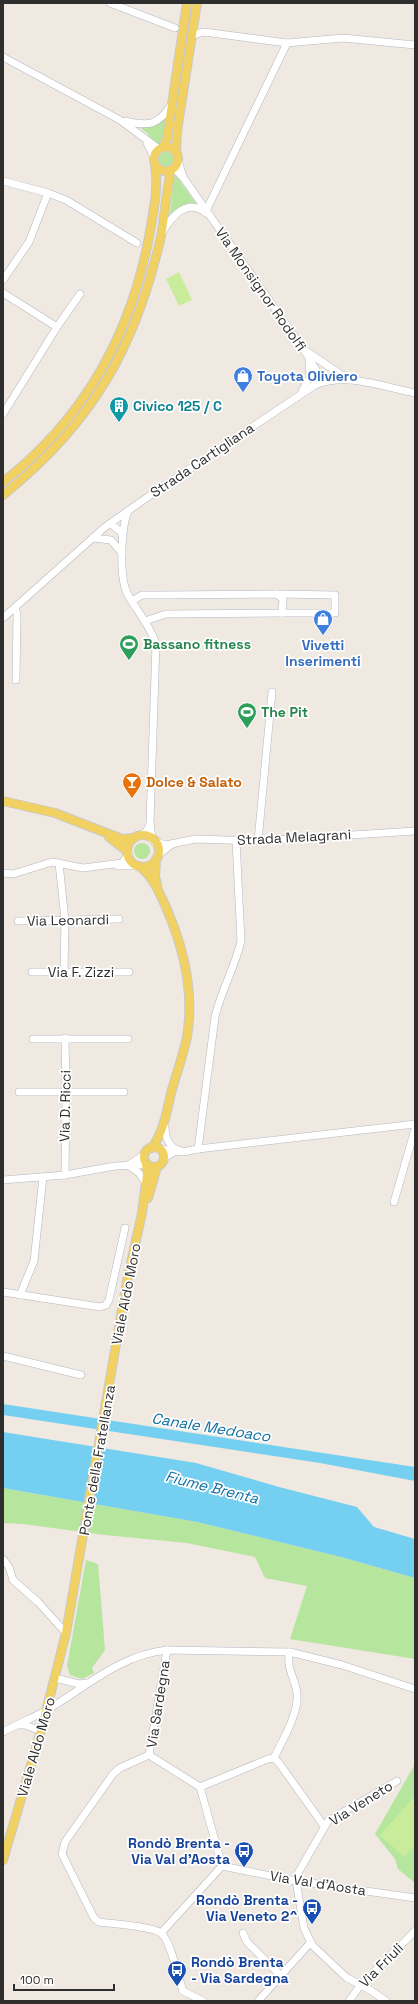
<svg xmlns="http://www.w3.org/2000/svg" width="418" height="2004" viewBox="0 0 418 2004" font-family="'Space Grotesk',sans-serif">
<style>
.green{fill:#b6e59e}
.pitch{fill:#c9ec9a}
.water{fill:#75cff0}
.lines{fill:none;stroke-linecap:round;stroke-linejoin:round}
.minor-casing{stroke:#b4b7c1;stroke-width:8}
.major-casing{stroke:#c9c9c9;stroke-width:10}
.minor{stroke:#fff;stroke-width:7}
.major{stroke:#f2d163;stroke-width:8}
.labels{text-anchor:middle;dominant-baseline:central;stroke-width:3.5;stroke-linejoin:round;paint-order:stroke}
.street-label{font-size:14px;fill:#2e2e2e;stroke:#fff}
.shop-label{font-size:14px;font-weight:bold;fill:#366cbe;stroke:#fff;text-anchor:start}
.culture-label{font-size:14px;font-weight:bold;fill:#0d838f;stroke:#fff;text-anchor:start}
.leisure-label{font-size:14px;font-weight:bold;fill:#27864d;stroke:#fff;text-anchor:start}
.food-label{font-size:14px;font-weight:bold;fill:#c56008;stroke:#fff;text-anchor:start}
.transit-label{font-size:14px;font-weight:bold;fill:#164399;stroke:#fff;text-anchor:end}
.water-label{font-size:15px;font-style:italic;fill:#0d6fa3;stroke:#fff}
</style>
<rect width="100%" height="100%" fill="#efe9e1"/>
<g class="green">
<polygon points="166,117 162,144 158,146 147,133 138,126 153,127"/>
<circle cx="166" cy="159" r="7"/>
<polygon points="174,176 177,177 198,206 180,207 170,215"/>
<circle cx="142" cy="851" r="8"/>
<polygon points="3,1488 197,1522 341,1557 415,1578 415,1659 290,1639 307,1586 265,1578 255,1557 187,1543 105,1535 23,1524 3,1523"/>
<polygon points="86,1560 98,1564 105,1650 92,1668 94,1673 82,1679 70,1675 67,1666"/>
<polygon points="415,1764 415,1883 398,1869 395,1859 375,1834"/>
</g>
<g class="pitch">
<polygon points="179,272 192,300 179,306 166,279"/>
<polygon points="415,1796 415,1845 404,1857 380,1835"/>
</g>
<g class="water">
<polygon points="3,1404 415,1467 415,1481 320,1463 3,1415"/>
<polygon points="3,1432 196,1463 279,1487 357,1507 374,1527 415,1539 415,1578 341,1557 197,1522 3,1488"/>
</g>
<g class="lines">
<defs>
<g id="minor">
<polyline points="110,3 175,28"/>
<polyline points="192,35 204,32 287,43 343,38 415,45"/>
<polyline points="3,57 120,120 159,149"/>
<path d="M125,121C150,127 158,125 172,104"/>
<polyline points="147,143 154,157"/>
<polyline points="178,161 183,176"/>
<polyline points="174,168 185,180 308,356 323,382"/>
<polyline points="3,181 48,193 66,200 137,243"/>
<polyline points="206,211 287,43"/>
<path d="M162,233C171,217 187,197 206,213"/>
<polyline points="3,280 29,242 48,193"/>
<polyline points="3,293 57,327"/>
<polyline points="306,351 340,374 350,378"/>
<polyline points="302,391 310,377 309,360"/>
<polyline points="3,414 57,327 80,294"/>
<path d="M128,511C121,528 119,576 127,593C136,610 150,625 156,644L150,822L152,839"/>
<polyline points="111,524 121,532 123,538"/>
<polyline points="93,538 111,540 122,553"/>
<polyline points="276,594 335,595 335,613 282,613"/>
<polyline points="132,601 142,595 160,595 276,594 283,599 282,613 166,614 145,621"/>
<polyline points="15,607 17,614 16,680"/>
<path d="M3,618L105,527L152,494L315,385C347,372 383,387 415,393"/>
<polyline points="141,835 146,832 150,824"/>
<polyline points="258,841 272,692"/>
<polyline points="155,842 166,845 196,839 258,841 415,831"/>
<polyline points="158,855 172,844"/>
<polyline points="59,863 65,920 64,973"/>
<polyline points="118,866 137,866"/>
<polyline points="3,873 13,874 52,862 83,868 122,863 128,855"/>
<polyline points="18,921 119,919"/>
<polyline points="32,972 129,972"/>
<polyline points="65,1038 66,1092 65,1175"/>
<polyline points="33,1039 128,1039"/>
<polyline points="19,1092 124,1092"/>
<path d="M165,1128C166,1139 169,1148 181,1151"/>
<polyline points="159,1149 183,1152 198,1149 415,1124"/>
<path d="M198,1149L215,1017C221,991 235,967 241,941L236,840"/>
<polyline points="164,1158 174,1152"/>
<polyline points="130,1164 144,1155"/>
<polyline points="128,1165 139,1173 146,1183"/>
<polyline points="3,1180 65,1175 115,1166 141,1165 146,1163"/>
<polyline points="394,1202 415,1129"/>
<polyline points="3,1292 100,1307 106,1305 109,1300 125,1228"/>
<polyline points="20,1295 34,1261 43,1177"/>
<polyline points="3,1356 81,1375"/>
<polyline points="3,1559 9,1567 13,1580 38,1602 66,1633"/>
<polyline points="55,1678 79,1684 87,1683"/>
<polyline points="18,1725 25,1725 41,1731"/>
<path d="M3,1732C17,1724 33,1718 47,1710C86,1687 120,1655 167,1650L290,1652L342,1665L415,1689"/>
<path d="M149,1755L120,1768L113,1774L65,1842L62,1854L94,1918L99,1922C112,1924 151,1926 161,1933C171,1941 178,1977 183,1991L203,2001"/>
<polyline points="149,1755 200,1787 222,1866"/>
<polyline points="149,1755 167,1650"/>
<path d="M274,1758C282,1741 299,1713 297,1694C296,1679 285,1668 290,1652"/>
<polyline points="274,1758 279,1763 324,1826"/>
<polyline points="200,1787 268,1759 274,1758"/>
<polyline points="222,1866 296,1881 415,1898"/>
<polyline points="161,1933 222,1866"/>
<polyline points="243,1933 247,1942 280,1975"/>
<polyline points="258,2001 311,1942"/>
<polyline points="349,2001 360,1986 415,1931"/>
<polyline points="386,2001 367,1988 347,1978 312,1945 304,1928 296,1881 298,1873 328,1821 397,1781"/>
</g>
<g id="major">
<circle cx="166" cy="159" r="12"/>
<polyline points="163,147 167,138 187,3"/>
<polyline points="176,151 177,131 197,3"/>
<path d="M3,482C84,419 130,337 149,237C153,214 159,188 155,165"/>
<path d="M3,495C92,424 136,347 161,236C165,214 166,192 171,170"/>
<polyline points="3,801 55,813 122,839 134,838"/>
<circle cx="143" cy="851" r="16"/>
<polyline points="109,837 127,851"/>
<polyline points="156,859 155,877 157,885"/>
<path d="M139,866C154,877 161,896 168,912C185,952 194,994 187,1037C183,1056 176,1075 171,1093C167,1111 163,1133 152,1148"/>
<circle cx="154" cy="1157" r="10"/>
<polyline points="148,1198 157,1167"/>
<polyline points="3,1860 41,1731 66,1633 127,1281 142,1213 147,1175 146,1163"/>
</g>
</defs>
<use href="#minor" class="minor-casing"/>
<use href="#major" class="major-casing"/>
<use href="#minor" class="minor"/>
<use href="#major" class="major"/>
</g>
<defs>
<symbol id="shop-pin" viewBox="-11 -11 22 30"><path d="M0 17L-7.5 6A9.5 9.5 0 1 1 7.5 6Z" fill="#3f7fe0" stroke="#fff"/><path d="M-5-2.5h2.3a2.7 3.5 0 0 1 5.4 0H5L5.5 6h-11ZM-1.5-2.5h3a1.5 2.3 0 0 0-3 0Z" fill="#fff"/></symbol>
<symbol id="building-pin" viewBox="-11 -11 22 30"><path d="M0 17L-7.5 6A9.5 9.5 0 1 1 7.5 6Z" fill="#0f9aa8" stroke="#fff"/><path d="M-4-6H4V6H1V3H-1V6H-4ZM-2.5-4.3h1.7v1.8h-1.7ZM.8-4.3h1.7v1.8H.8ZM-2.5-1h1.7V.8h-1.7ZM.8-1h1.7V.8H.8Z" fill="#fff"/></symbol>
<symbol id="stadium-pin" viewBox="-11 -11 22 30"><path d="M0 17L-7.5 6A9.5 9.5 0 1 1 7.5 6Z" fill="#2e9e5b" stroke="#fff"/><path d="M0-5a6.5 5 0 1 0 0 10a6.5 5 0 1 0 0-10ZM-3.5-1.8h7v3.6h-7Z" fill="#fff"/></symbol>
<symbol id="bar-pin" viewBox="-11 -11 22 30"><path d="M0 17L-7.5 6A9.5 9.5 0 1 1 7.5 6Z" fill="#e8710a" stroke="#fff"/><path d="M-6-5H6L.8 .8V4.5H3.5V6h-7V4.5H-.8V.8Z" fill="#fff"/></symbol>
<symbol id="bus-pin" viewBox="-11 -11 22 30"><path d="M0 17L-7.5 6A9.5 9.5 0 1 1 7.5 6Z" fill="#1a4fb4" stroke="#fff"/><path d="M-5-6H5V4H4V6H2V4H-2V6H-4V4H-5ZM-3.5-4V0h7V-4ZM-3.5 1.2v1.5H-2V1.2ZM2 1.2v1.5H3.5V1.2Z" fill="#fff"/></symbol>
</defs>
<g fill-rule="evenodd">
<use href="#shop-pin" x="232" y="365" width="22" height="30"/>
<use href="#building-pin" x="108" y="395" width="22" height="30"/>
<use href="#shop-pin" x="312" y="608" width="22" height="30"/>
<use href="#stadium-pin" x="118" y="633" width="22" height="30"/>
<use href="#stadium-pin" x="236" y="701" width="22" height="30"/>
<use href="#bar-pin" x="121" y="771" width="22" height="30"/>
<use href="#bus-pin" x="233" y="1840" width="22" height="30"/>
<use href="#bus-pin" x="301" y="1897" width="22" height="30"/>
<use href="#bus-pin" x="166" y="1959" width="22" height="30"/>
</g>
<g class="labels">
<g class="street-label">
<text transform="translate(261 289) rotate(55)">Via Monsignor Rodolfi</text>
<text transform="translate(202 460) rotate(-34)">Strada Cartigliana</text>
<text transform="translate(294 837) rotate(-3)">Strada Melagrani</text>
<text transform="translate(68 920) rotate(-1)">Via Leonardi</text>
<text x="81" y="972">Via F. Zizzi</text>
<text transform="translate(65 1106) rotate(-89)">Via D. Ricci</text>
<text transform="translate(126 1294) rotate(-79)">Viale Aldo Moro</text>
<text transform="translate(97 1460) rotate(-80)">Ponte della Fratellanza</text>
<text transform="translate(158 1704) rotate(-81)">Via Sardegna</text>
<text transform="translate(36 1747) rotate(-74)">Viale Aldo Moro</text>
<text transform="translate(361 1803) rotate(-32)">Via Veneto</text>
<text transform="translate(318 1883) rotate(9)">Via Val d'Aosta</text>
<text transform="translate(381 1965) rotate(-45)">Via Friuli</text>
</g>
<g class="shop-label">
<text x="257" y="376">Toyota Oliviero</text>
<text x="323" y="645" text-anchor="middle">Vivetti<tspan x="323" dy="16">Inserimenti</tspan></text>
</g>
<g class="culture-label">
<text x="133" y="406">Civico 125 / C</text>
</g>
<g class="leisure-label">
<text x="143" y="644">Bassano fitness</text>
<text x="261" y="712">The Pit</text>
</g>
<g class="food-label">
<text x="146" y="782">Dolce &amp; Salato</text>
</g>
<g class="transit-label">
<text x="230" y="1843">Rondò Brenta -<tspan x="230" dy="16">Via Val d'Aosta</tspan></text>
<text x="298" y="1900">Rondò Brenta -<tspan x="298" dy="16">Via Veneto 2^</tspan></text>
<text x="191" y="1962" text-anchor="start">Rondò Brenta<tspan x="191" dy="16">- Via Sardegna</tspan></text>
</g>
<g class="water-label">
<text transform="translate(211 1427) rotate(9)">Canale Medoaco</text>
<text transform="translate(212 1487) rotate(14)">Fiume Brenta</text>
</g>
</g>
<rect width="418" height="2004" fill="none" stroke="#2e2e2e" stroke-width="8"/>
<path d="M14 1984v6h100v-6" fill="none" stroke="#2e2e2e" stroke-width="2"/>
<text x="20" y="1984" font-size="12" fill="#2e2e2e" stroke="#ffffff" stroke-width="3" paint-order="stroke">100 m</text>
</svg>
